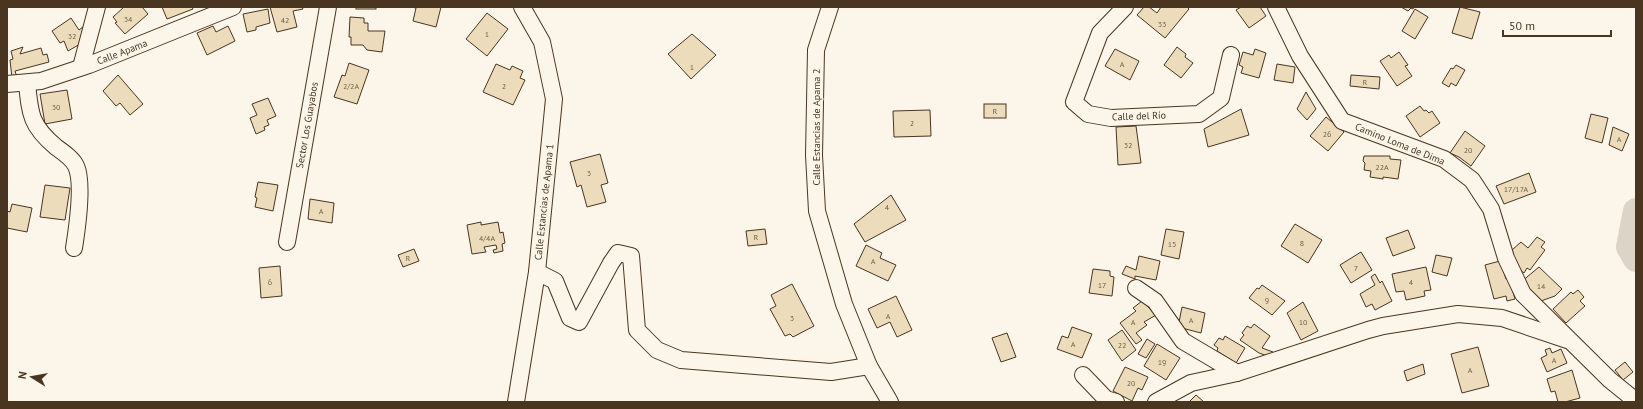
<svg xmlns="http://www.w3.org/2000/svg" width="1643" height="409" viewBox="0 0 1643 409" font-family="'PT Sans',sans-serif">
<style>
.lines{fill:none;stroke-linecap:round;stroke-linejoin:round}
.river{stroke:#dcd4c6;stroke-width:26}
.building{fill:#ecdcbc;stroke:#4a3520}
.minor-casing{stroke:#4a3520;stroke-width:18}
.minor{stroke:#fbf6e9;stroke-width:16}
.labels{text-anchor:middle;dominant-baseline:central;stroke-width:3;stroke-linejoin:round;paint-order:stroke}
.number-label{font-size:8px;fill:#725f47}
.street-label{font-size:10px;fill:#4a3520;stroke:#fbf6e9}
</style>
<rect width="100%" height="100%" fill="#fbf6e9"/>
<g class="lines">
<polyline class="river" points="1636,211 1629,247 1636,259"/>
</g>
<g class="building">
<polygon points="124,7 142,7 148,14 125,34 115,23 117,22 113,17"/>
<polygon points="162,7 192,7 193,9 167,19"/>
<polygon points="270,7 302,7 303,9 293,11 297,27 277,32"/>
<rect x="356" y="7" width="20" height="2"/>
<polygon points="411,7 441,7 436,27 413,21 416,8"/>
<polygon points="1144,7 1149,7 1157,13 1161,7 1187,7 1189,9 1165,38 1137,15"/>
<polygon points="1241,7 1260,7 1266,16 1249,28 1236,10"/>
<polygon points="1401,7 1414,7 1413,9 1411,8 1408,11"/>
<polygon points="1460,7 1480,12 1472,39 1452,33"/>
<polygon points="268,9 270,23 256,27 256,30 247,32 243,14"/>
<polygon points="1415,9 1428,17 1415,39 1402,31"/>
<polygon points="487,13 508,29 487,56 466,39"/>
<polygon points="350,17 364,18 364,23 368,23 368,31 385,31 382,52 367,50 363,45 351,45 351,37 349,37"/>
<polygon points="71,18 79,30 84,26 87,40 68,51 64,41 60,43 52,31"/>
<polygon points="213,26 216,32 228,26 235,41 207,55 197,33"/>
<polygon points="692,34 716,55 691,79 668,54"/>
<polygon points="23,47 20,54 41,48 43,55 47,54 49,62 15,71 17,77 12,78 10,60 13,59 11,51"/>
<polygon points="1177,47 1186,54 1185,57 1193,63 1181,78 1164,65"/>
<polygon points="1115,49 1139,61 1130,80 1105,66"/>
<polygon points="1255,49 1266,53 1259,78 1241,73 1243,67 1239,65 1243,52 1253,55"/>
<polygon points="1399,52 1408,65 1405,66 1412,76 1397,86 1380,61 1389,55 1391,58"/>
<polygon points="349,63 369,70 357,104 334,97 342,75 345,76"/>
<polygon points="496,64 510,70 512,66 523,71 520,78 525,80 513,105 483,92"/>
<polygon points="1277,64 1295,67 1293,83 1274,80"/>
<polygon points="1456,65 1465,70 1456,86 1451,83 1449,87 1442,83 1451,68 1453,69"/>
<polygon points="118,75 143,104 130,115 120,103 116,106 103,91"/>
<polygon points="1351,75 1380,77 1379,89 1350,86"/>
<polygon points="67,90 72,119 45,124 40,94"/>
<polygon points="1306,92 1316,109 1307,120 1297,109"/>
<polygon points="268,98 276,116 267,120 269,125 264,127 265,130 256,134 250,118 257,115 252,104"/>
<rect x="984" y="104" width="22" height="14"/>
<polygon points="1420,106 1424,111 1426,110 1429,113 1432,111 1440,123 1420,137 1406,116"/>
<polygon points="1241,109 1249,135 1208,147 1204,129"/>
<polygon points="930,110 931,136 894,137 893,111"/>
<polygon points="1591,114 1608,118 1602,143 1585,138"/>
<polygon points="1326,117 1344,132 1328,151 1310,136"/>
<polygon points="1136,126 1141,163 1118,165 1116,127"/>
<polygon points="1613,127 1629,134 1622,151 1609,145"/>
<polygon points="1465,131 1485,146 1471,166 1459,157 1450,153"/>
<polygon points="600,154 608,183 601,185 606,202 587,207 581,185 577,187 570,162"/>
<polygon points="1364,156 1390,156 1390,159 1401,160 1398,179 1383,177 1383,179 1370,177 1371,171 1364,170 1365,163 1363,161"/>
<polygon points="1529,173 1536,192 1504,204 1496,186"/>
<polygon points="258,182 278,185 273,211 255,207 257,198 255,197"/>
<polygon points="45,185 70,188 65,220 40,217"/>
<polygon points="891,195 906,220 865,242 854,224"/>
<polygon points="310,199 334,203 332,223 308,219"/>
<polygon points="12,204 32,208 27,232 7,228 7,211 10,212"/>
<polygon points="481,222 481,225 498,222 500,233 503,232 505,243 502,244 503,251 494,253 493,250 497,249 496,245 484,247 486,252 472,254 467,225"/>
<polygon points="1295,224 1322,240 1308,263 1281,246"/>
<polygon points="765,229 767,244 748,246 746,231"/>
<polygon points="1166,229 1184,232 1179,259 1161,255"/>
<polygon points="1408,230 1415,248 1393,256 1386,238"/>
<polygon points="1537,237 1545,242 1541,247 1545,250 1530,270 1527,268 1524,273 1509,261 1512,250 1521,242 1528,248"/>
<polygon points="866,245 882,253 880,258 896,265 888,281 856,266"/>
<polygon points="414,249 419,261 403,267 398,255"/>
<polygon points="1361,252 1372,270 1351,283 1340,265"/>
<polygon points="1436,255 1452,258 1447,276 1432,272"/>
<polygon points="1139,256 1160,261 1156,280 1135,276 1135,279 1122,274 1126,266 1136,270"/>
<polygon points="1500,261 1506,279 1509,278 1515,299 1507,301 1506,296 1494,299 1485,265"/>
<polygon points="280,266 282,296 261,298 259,268"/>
<polygon points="1426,267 1431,290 1424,291 1425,296 1406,300 1404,291 1396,292 1392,274"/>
<polygon points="1539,267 1562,289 1555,296 1538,302 1521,282"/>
<polygon points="1093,269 1110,271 1110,276 1114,277 1112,296 1089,293"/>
<polygon points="1375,274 1380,283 1382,281 1392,301 1375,310 1372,304 1366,307 1360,294 1375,285 1371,277"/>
<polygon points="792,284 814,326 793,337 790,334 785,336 770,309 776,306 771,295"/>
<polygon points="1262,285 1285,301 1272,315 1249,298 1257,288 1259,289"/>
<polygon points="1578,290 1584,297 1580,301 1585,306 1566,323 1553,309 1571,292 1573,294"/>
<polygon points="896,296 912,330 897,337 890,322 877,328 868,309"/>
<polygon points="1142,301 1156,315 1144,322 1147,325 1136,333 1142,340 1136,344 1120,323 1136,311 1133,308"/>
<polygon points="1303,302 1318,331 1301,340 1287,313"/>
<polygon points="1182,307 1205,313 1201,333 1178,327"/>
<polygon points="1254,324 1270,336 1262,348 1273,352 1270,357 1259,353 1240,340 1244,335 1242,333 1247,326 1251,328"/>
<polygon points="1072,327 1092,334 1082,358 1057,349 1062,336 1068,338"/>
<polygon points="1122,330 1136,350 1122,361 1108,340"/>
<polygon points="1007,333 1016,357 1001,362 992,338"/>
<polygon points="1225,336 1245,348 1236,363 1217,351 1218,348 1214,345 1219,338 1223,340"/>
<polygon points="1147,339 1155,344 1146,358 1138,354"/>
<polygon points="1157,344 1180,358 1166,380 1144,366"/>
<polygon points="1478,347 1489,386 1462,393 1451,354"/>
<polygon points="1550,348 1552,353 1561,349 1567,363 1547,372 1541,358 1547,355 1545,350"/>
<polygon points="1625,362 1633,372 1623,380 1615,370"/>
<polygon points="1423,364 1425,374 1407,381 1404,371"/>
<polygon points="1125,367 1148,377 1142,390 1138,388 1132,401 1113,391"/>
<polygon points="1572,370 1580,398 1565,402 1558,402 1555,391 1551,392 1547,379"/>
<polygon points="1196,395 1204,402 1189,402"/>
</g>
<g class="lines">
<defs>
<g id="minor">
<polyline points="830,7 816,50 814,155 817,211 844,304 869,366 890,402"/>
<polyline points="1125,7 1100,33 1074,102 1088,114 1111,118 1199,114 1221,98 1231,55"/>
<polyline points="1276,7 1300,56 1342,121 1444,159 1472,180 1491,209 1506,258 1523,294 1610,380 1636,401"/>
<polyline points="81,67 97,7"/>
<path d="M27,83C30,115 31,126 56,147C63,152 73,159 76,166C84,183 77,229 74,248"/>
<polyline points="7,84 41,81 89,65 233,7"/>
<polyline points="287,242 328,7"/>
<polyline points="537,272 555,281 570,318 579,322 611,263 618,253 631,256 637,330 657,350 681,360 831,372 869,366"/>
<polyline points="1136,288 1155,301 1183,341 1237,373"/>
<polyline points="1083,375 1106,399 1116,402"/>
<polyline points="516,402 537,272 554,99 542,42 522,7"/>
<polyline points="1156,402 1191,383 1237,373 1368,330 1383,326 1458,314 1502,318 1567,340"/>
</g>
</defs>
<use href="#minor" class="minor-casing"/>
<use href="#minor" class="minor"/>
</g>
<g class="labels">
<g class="number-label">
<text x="128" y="19">34</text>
<text x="285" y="20">42</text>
<text x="1162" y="24">33</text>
<text x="487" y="34">1</text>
<text x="72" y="36">32</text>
<text x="1122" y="64">A</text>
<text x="692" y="67">1</text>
<text x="1365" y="82">R</text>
<text x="351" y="86">2/2A</text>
<text x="504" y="86">2</text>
<text x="56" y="107">30</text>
<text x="995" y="111">R</text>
<text x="912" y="123">2</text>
<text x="1327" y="134">26</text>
<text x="1619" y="139">A</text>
<text x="1128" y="145">32</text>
<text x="1468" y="150">20</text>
<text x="1382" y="167">22A</text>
<text x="589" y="173">3</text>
<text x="1516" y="189">17/17A</text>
<text x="887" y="207">4</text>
<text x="321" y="211">A</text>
<text x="756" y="237">R</text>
<text x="487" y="238">4/4A</text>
<text x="1302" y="243">8</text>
<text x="1172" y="244">15</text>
<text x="408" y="258">R</text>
<text x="873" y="261">A</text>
<text x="1356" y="268">7</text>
<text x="270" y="282">6</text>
<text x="1411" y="282">4</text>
<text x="1102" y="285">17</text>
<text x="1541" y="286">14</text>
<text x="1267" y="300">9</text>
<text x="888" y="316">A</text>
<text x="792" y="318">3</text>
<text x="1191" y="320">A</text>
<text x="1133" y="322">A</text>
<text x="1303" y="322">10</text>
<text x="1073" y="344">A</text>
<text x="1122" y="345">22</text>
<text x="1554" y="360">A</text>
<text x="1162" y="362">19</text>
<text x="1470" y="370">A</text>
<text x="1131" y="383">20</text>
</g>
<g class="street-label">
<text transform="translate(122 52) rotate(-21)">Calle Apama</text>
<text transform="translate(1139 116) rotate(-2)">Calle del Río</text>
<text transform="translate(307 125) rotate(-80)">Sector Los Guayabos</text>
<text transform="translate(816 127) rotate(-90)">Calle Estancias de Apama 2</text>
<text transform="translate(1400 144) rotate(22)">Camino Loma de Dima</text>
<text transform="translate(544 202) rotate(-84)">Calle Estancias de Apama 1</text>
</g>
</g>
<rect width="1643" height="409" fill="none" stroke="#4a3520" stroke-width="16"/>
<g transform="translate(32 377) rotate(281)" stroke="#fbf6e9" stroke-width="3" paint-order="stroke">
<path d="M0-3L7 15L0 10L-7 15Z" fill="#4a3520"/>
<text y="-6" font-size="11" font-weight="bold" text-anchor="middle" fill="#4a3520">N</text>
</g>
<path d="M1503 30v6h108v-6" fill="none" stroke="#4a3520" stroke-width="2"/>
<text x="1509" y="30" font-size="12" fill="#4a3520" stroke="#fbf6e9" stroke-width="3" paint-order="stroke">50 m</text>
</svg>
